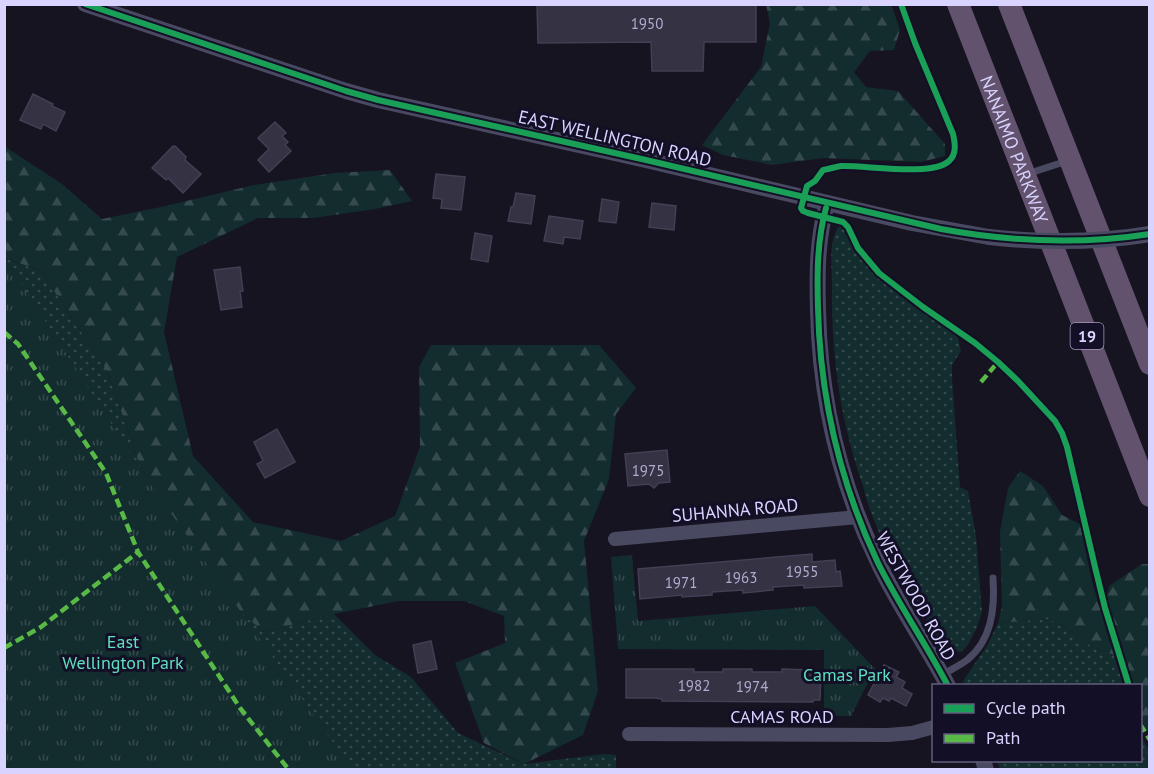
<svg xmlns="http://www.w3.org/2000/svg" width="1154" height="774" viewBox="0 0 1154 774" font-family="'PT Sans',sans-serif">
<style>
.grass{fill:url(#grass-dots)}
.forest{fill:url(#forest-firs)}
.park{fill:url(#park-tufts)}
.building{fill:#343243;stroke:#433f54;stroke-width:1.5}
.lines{fill:none;stroke-linecap:round;stroke-linejoin:round}
.service{stroke:#4a4962;stroke-width:7}
.minor{stroke:#4a4962;stroke-width:14}
.tertiary{stroke:#4a4962;stroke-width:16}
.trunk{stroke:#62526e;stroke-width:22}
.tertiary-bridge{stroke:#4a4962;stroke-width:16}
.quiet{stroke:#58b947;stroke-width:4.5;stroke-dasharray:9 4.5;stroke-linecap:butt}
.cycleway-casing{stroke:#130f26;stroke-width:10}
.cycleway{stroke:#1a9f57;stroke-width:6}
.labels{text-anchor:middle;dominant-baseline:central;stroke-width:6;stroke-linejoin:round;paint-order:stroke}
.number-label{font-size:15px;fill:#b0acd0}
.shield{fill:#130f26;stroke:#9e99be;stroke-width:1.5}
.shield-label{font-size:16px;font-weight:bold;fill:#d9d4ff}
.street-label{font-size:18px;fill:#d9d4ff;stroke:#130f26}
.park-label{font-size:18px;fill:#5fe0c0;stroke:#130f26}
</style>
<defs>
<pattern id="grass-dots" width="8" height="8" patternUnits="userSpaceOnUse" patternTransform="scale(1.5)"><rect width="8" height="8" fill="#132c2d"/><path d="M2 2h.1M6 6h.1" fill="none" stroke="#354a4c" stroke-width="1.8" stroke-linecap="round"/></pattern>
<pattern id="forest-firs" width="22" height="20" patternUnits="userSpaceOnUse" patternTransform="scale(1.5)"><rect width="22" height="20" fill="#132c2d"/><path d="M5 1l3.5 6h-7zM16 11l3.5 6h-7z" fill="#354a4c"/></pattern>
<pattern id="park-tufts" width="24" height="20" patternUnits="userSpaceOnUse" patternTransform="scale(1.5)"><rect width="24" height="20" fill="#132c2d"/><path d="M3 7l-1-3M5 7V3M7 7l1-3M15 17l-1-3M17 17v-4M19 17l1-3" fill="none" stroke="#354a4c"/></pattern>
</defs>
<rect width="100%" height="100%" fill="#161421"/>
<g class="grass">
<path d="M839,226L845,228C863,279 916,305 957,334L961,351L952,365V378L960,487L968,491L976,536L982,612L976,630L967,646L961,652L948,651C933,634 923,613 912,593C898,570 884,546 874,520C869,509 866,497 863,486C840,419 831,355 832,284C832,266 828,242 839,226Z"/>
<polygon points="4,258 41,271 108,373 138,460 188,568 264,632 334,614 375,655 411,677 458,733 524,764 603,754 616,755 616,769 304,769 5,319"/>
<polygon points="1048,619 1067,628 1092,647 1114,655 1123,685 965,686 963,681 987,646 998,623"/>
<polygon points="1141,737 1149,750 1149,769 1000,769 997,761 1140,760"/>
</g>
<g class="forest">
<polygon points="891,4 900,30 894,50 870,51 854,72 866,87 898,91 945,144 945,156 921,162 823,158 772,165 723,155 702,145 761,67 770,23 766,5"/>
<polygon points="4,146 62,184 102,219 161,207 254,185 335,173 390,170 412,201 375,209 314,218 258,218 177,257 164,332 193,456 253,522 341,541 395,516 420,447 419,367 431,345 599,345 636,388 616,414 609,479 584,541 598,691 583,735 524,764 484,743 455,663 505,643 504,616 464,601 398,601 334,614 264,632 188,568 138,460 108,373 41,271 5,258"/>
<polygon points="1020,471 1043,486 1062,515 1080,524 1092,582 1114,655 1092,647 1067,628 1048,619 998,623 1002,606 1000,532 1008,488"/>
<path d="M1142,564H1150L1149,733C1138,720 1140,703 1140,686L1130,685L1106,599L1109,586Z"/>
</g>
<g class="park">
<polygon points="5,264 15,274 149,482 352,769 5,769"/>
<polygon points="632,555 638,621 815,606 875,669 851,716 824,716 824,650 618,649 611,557"/>
</g>
<g class="building">
<polygon points="537,4 756,4 756,42 704,42 703,71 652,71 651,42 538,43"/>
<polygon points="33,94 53,104 52,106 65,112 56,131 43,124 41,129 20,120"/>
<polygon points="275,122 286,133 282,136 288,142 285,145 291,151 269,172 258,160 269,149 258,138"/>
<polygon points="173,146 174,147 175,146 186,157 185,160 201,174 183,193 168,178 166,180 152,168"/>
<polygon points="436,174 465,177 461,210 441,208 442,199 433,198"/>
<polygon points="516,193 535,196 531,224 508,221 511,207 513,207"/>
<polygon points="602,199 619,202 616,223 599,221"/>
<polygon points="652,203 676,206 674,230 649,227"/>
<polygon points="549,216 583,221 580,239 564,237 563,244 544,241"/>
<polygon points="475,233 492,236 488,262 471,259"/>
<polygon points="240,267 243,291 240,291 242,307 221,310 214,270"/>
<polygon points="277,429 295,462 265,478 257,464 263,461 254,442"/>
<polygon points="667,450 670,482 659,483 654,488 649,484 628,486 625,454"/>
<polygon points="812,554 812,562 835,560 836,572 840,571 842,586 804,588 804,585 773,587 773,590 743,593 743,590 712,592 712,595 682,597 682,595 640,599 638,569"/>
<polygon points="431,641 437,669 418,673 413,645"/>
<polygon points="884,665 899,672 896,677 905,682 902,688 912,694 906,706 891,698 889,701 883,698 880,702 868,695"/>
<polygon points="626,669 694,669 694,672 723,672 723,669 752,669 752,672 782,672 782,669 810,670 809,672 821,672 820,700 813,700 813,702 662,701 662,699 655,698 626,698"/>
</g>
<g class="lines">
<g class="service">
<polyline points="1027,174 1067,161"/>
<path d="M942,675C950,670 959,666 967,660C992,640 995,608 993,578"/>
</g>
<g class="minor">
<polyline points="615,539 858,517"/>
<polyline points="629,734 888,735 912,733 934,727"/>
</g>
<g class="tertiary">
<polyline points="85,4 346,91 378,100 646,160 912,223 989,237"/>
<path d="M827,203C817,240 817,273 818,311C820,398 840,484 878,562C898,605 926,644 948,686"/>
<polyline points="983,760 986,770"/>
</g>
<g class="trunk">
<path id="s1" d="M958,4L1150,496"/>
<polyline points="1009,4 1150,364"/>
</g>
<path class="tertiary-bridge" d="M989,237C1043,243 1096,243 1150,234"/>
<g class="quiet">
<polyline points="4,332 18,344 106,473 138,552 240,708 289,770"/>
<polyline points="981,382 998,362"/>
<polyline points="4,648 41,627 138,552"/>
<polyline points="1140,724 1150,740"/>
</g>
<defs>
<g id="cycleway">
<path d="M85,4L346,91L378,100L646,160L941,229C1011,242 1079,245 1150,234"/>
<path d="M901,4L915,43L953,134C955,143 957,154 949,161C932,177 866,165 841,166C835,167 829,169 823,170L815,181L807,186L801,208L803,211L808,213L843,222L848,227L858,248L879,273L923,307L975,343L998,362L1018,381L1055,421L1062,433L1067,447L1095,567L1105,608L1129,686"/>
<path d="M826,208C817,241 817,274 818,308C820,396 840,483 878,563C899,605 926,644 948,686"/>
</g>
</defs>
<use href="#cycleway" class="cycleway-casing"/>
<use href="#cycleway" class="cycleway"/>
</g>
<g class="labels">
<g class="number-label">
<text x="647" y="23">1950</text>
<text x="648" y="470">1975</text>
<text x="802" y="571">1955</text>
<text x="741" y="577">1963</text>
<text x="681" y="582">1971</text>
<text x="694" y="685">1982</text>
<text x="752" y="686">1974</text>
</g>
<rect class="shield" x="1070.5" y="323" width="33" height="26" rx="4.5"/>
<g class="shield-label">
<text x="1087" y="336">19</text>
</g>
<g class="street-label">
<text transform="translate(615 138) rotate(13)">EAST WELLINGTON ROAD</text>
<text stroke="none"><textPath href="#s1" startOffset="156">NANAIMO PARKWAY</textPath></text>
<text transform="translate(735 510) rotate(-5)">SUHANNA ROAD</text>
<text transform="translate(916 596) rotate(61)">WESTWOOD ROAD</text>
<text x="782" y="716">CAMAS ROAD</text>
</g>
<g class="park-label">
<text x="123" y="641">East<tspan x="123" dy="21">Wellington Park</tspan></text>
<text x="847" y="674">Camas Park</text>
</g>
</g>
<rect width="1154" height="774" fill="none" stroke="#d9d4ff" stroke-width="12"/>
<rect x="932" y="684" width="210" height="78" fill="#130f26" stroke="#625e7d" stroke-width="1.5"/>
<rect x="944" y="704" width="30" height="9" fill="#1a9f57" stroke="#625e7d" stroke-width="1.5"/>
<text x="986" y="714" font-size="18" fill="#d9d4ff">Cycle path</text>
<rect x="944" y="734" width="30" height="9" fill="#58b947" stroke="#625e7d" stroke-width="1.5"/>
<text x="986" y="744" font-size="18" fill="#d9d4ff">Path</text>
</svg>
